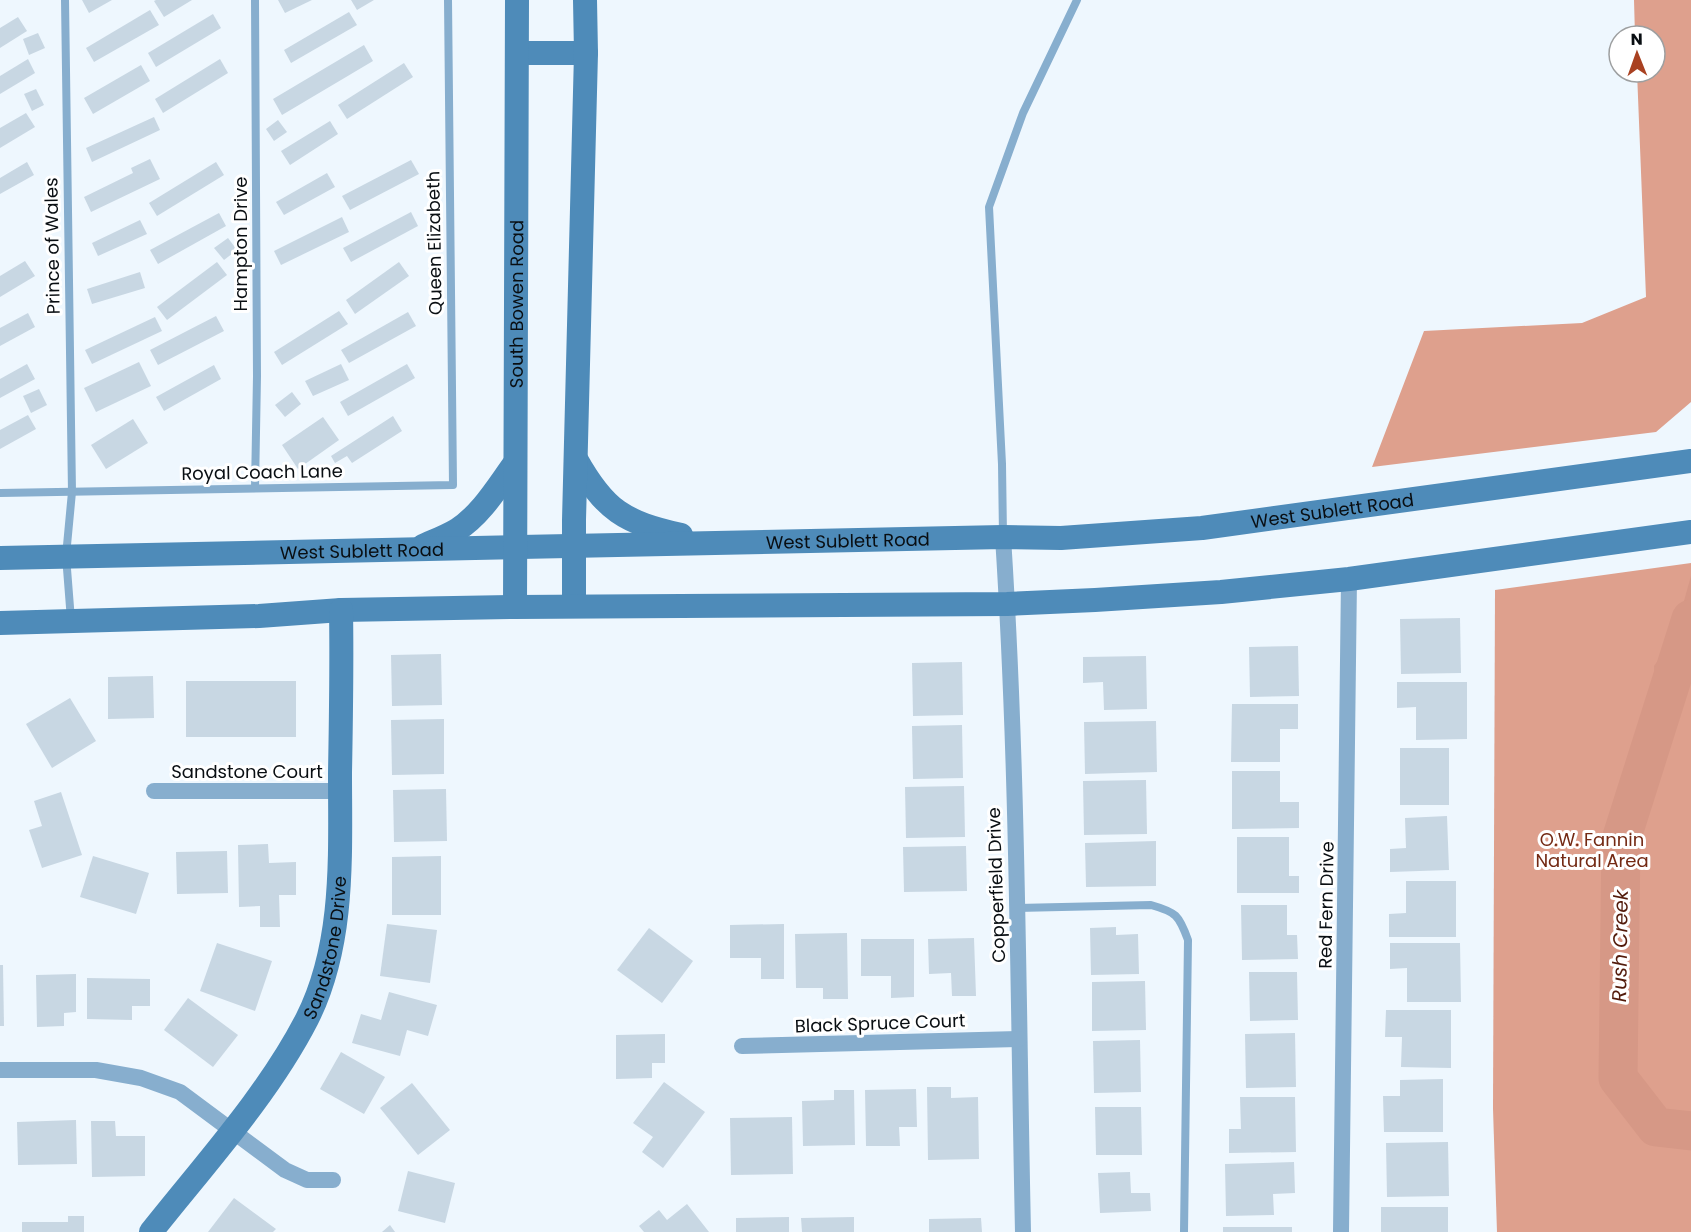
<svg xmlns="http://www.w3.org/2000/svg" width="1691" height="1232" viewBox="0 0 1691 1232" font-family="Poppins,sans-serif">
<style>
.forest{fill:#dea08d}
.water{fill:#d69886}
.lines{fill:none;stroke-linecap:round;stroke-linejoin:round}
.river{stroke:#d69886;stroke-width:39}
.building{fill:#c8d7e3}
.lane{stroke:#87aece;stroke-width:8}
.street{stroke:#87aece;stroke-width:16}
.secondary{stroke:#4e8bb9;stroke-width:24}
.labels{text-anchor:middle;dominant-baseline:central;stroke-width:6;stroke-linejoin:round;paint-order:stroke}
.street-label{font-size:18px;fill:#090e12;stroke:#fff}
.park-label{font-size:18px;fill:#732913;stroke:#fff}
.water-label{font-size:20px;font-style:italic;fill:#531b0b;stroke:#fff}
</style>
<rect width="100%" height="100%" fill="#eef7fe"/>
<g class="forest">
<polygon points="1634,0 1691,0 1691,402 1656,432 1372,467 1424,331 1582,323 1646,297 1637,72 1655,72 1655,36 1635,36"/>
<polygon points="1691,563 1691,1232 1497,1232 1493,1109 1495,590"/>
</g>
<polygon class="water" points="1691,576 1691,656 1660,735 1648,731 1648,697 1655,682 1654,666 1665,651 1667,634 1682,608"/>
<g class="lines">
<polyline class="river" points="1691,619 1621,840 1618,1078 1656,1127 1691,1131"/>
</g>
<g class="building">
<polygon points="82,0 112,0 89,13"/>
<polygon points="156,0 192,0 164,17 154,1"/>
<polygon points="278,0 312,0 285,13"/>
<polygon points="351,0 374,0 357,10"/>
<polygon points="150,10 159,25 94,62 86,48"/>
<polygon points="349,12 357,25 291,63 284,50"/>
<polygon points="213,14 221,28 156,67 148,53"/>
<polygon points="18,17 27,31 0,48 0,28"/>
<polygon points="38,33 45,48 29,55 23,39"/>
<polygon points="364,45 373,61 282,115 273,99"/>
<polygon points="28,59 35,73 0,94 0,76"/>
<polygon points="220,59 228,73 163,113 155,99"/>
<polygon points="404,63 413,77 347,119 338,105"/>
<polygon points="141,65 150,81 93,114 84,98"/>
<polygon points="36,89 44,105 32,111 24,94"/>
<polygon points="26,113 35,127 0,148 0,128"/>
<polygon points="154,117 160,130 92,162 86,148"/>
<polygon points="278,120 287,132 274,141 266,129"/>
<polygon points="330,121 338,134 290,165 281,151"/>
<polygon points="150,159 160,179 91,212 84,197 133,173 131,168"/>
<polygon points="411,160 419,174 350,210 342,196"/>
<polygon points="27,162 34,175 0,194 0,178"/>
<polygon points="216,162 224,175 157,216 149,203"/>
<polygon points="327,173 335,187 284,215 276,202"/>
<polygon points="411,212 418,226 351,262 343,248"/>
<polygon points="219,213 226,226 158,264 150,250"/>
<polygon points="342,217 349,232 281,265 274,251"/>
<polygon points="140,220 147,234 98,256 92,243"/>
<polygon points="228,238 237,250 224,260 214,248"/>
<polygon points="25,261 35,276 0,297 0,276"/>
<polygon points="217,262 227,275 167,320 157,307"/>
<polygon points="399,262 409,276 355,314 346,300"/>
<polygon points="140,272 145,288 92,304 87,289"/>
<polygon points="339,311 348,324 282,365 274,352"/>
<polygon points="408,312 416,326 349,363 341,350"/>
<polygon points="28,313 35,327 0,346 0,328"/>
<polygon points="216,316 224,331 158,365 150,350"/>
<polygon points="155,317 162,331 92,364 85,350"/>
<polygon points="139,362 151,386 96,412 84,388"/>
<polygon points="27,364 35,379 0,398 0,379"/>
<polygon points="341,364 349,380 313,396 305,381"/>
<polygon points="407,364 415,378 348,416 340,402"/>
<polygon points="214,365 221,379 164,411 156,397"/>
<polygon points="39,389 47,405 31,413 23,396"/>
<polygon points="292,392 301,404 285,417 275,405"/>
<polygon points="28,415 36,429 0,449 0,430"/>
<polygon points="393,416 402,431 352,463 347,456 335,463 331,456"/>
<polygon points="323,417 339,440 298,469 282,445"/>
<polygon points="133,419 148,443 106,469 91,445"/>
<polygon points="1460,618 1461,673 1401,674 1400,619"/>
<polygon points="1298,646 1299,696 1250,697 1249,647"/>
<polygon points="441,654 442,705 392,706 391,655"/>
<polygon points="1146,656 1147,709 1104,710 1103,682 1083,683 1083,657"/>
<polygon points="962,662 963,715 913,716 912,663"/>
<polygon points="153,676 154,718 108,719 108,677"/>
<rect x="186" y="681" width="110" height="56"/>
<polygon points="1397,682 1467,682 1467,739 1416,740 1416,707 1397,708"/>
<polygon points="70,698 96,741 52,768 26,724"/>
<polygon points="1232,704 1298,704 1298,729 1280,729 1280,762 1231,762"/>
<polygon points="444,719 444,774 392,775 391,720"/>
<polygon points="1156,721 1157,772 1085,774 1084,722"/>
<polygon points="962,725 963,778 913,779 912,726"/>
<rect x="1400" y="748" width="49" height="57"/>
<polygon points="1232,771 1280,771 1280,802 1299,802 1299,828 1232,829"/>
<polygon points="1146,780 1147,834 1084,835 1083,781"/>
<polygon points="964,786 965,837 906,838 905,787"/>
<polygon points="446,789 447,841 394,842 393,790"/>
<polygon points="61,792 82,855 42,868 29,830 42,826 34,801"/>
<polygon points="1447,816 1449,870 1390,872 1390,849 1406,848 1405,818"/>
<polygon points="1237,837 1289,837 1289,876 1299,876 1299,893 1237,893"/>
<polygon points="1156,841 1156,886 1086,887 1085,843"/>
<polygon points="268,844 269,863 296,862 296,895 279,895 280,927 260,927 260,906 239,907 238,845"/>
<polygon points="966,846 967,891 904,892 903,847"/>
<polygon points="227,851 228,893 177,894 176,852"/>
<polygon points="93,856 149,873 136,914 80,897"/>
<polygon points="441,856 441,915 392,915 392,857"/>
<polygon points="1406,881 1456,881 1456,937 1389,937 1389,914 1406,913"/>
<polygon points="1241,905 1287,905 1287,935 1297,935 1298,959 1242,960"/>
<polygon points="387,924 437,930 430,983 380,976"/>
<polygon points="784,924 784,979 761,979 761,958 730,958 730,925"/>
<polygon points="1116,927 1116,935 1138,934 1139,974 1091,975 1090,928"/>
<polygon points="649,928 693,961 662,1003 617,970"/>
<polygon points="847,933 848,999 823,999 823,988 796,988 795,934"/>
<polygon points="974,938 976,996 952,996 951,973 929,974 928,939"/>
<polygon points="861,939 914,939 914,997 891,998 891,976 861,976"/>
<polygon points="217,943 272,961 255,1011 200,991"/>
<polygon points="1390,943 1460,943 1461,1002 1407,1002 1407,968 1390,969"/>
<polygon points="0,965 3,965 4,1026 0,1026"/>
<polygon points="1249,972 1297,972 1298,1020 1250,1021"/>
<polygon points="76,974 76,1012 64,1013 64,1026 37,1027 36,975"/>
<polygon points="87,978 150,979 150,1006 132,1006 132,1020 87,1019"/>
<polygon points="1145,981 1146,1030 1092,1031 1092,982"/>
<polygon points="389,992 437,1005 428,1036 407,1030 400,1056 352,1043 361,1014 381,1020"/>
<polygon points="188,998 238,1035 213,1067 164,1030"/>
<polygon points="1386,1010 1451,1010 1451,1068 1401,1067 1402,1037 1385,1037"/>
<polygon points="1295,1033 1296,1087 1246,1088 1245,1034"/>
<polygon points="665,1034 665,1063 652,1063 652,1078 616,1079 616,1035"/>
<polygon points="1140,1040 1141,1092 1094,1093 1093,1041"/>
<polygon points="341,1052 385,1077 364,1114 320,1089"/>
<polygon points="1443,1079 1443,1132 1384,1132 1383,1096 1400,1096 1400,1080"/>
<polygon points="664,1082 705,1112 663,1168 642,1152 653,1137 633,1123"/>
<polygon points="412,1083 450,1130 418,1155 380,1108"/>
<polygon points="927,1087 951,1087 951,1098 978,1097 979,1159 928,1160"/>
<polygon points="916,1089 917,1127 899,1127 900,1146 866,1146 865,1090"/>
<polygon points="834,1090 854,1090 855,1145 803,1146 802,1101 834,1100"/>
<polygon points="1240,1097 1295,1097 1296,1152 1229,1153 1229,1129 1241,1129"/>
<polygon points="1095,1107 1141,1107 1142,1155 1096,1155"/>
<polygon points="792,1117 793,1174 731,1175 730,1118"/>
<polygon points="76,1120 77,1164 18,1165 17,1122"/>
<polygon points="91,1121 115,1121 116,1136 145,1136 145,1176 92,1177"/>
<polygon points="1448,1142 1449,1196 1387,1197 1386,1143"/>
<polygon points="1294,1162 1295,1193 1273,1194 1274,1215 1226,1216 1225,1164"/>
<polygon points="408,1171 455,1183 445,1223 398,1211"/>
<polygon points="1130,1172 1131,1193 1150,1193 1151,1211 1100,1213 1098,1173"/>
<polygon points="234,1198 276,1229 273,1232 208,1232"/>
<polygon points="687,1204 709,1232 644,1232 639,1226 659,1210 667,1220"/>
<rect x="1381" y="1207" width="67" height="25"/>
<polygon points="68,1216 84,1216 84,1232 22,1232 22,1222 68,1222"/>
<polygon points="789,1217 789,1232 736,1232 736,1218"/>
<polygon points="854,1217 854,1232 802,1232 801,1218"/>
<polygon points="981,1218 982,1232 929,1232 929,1219"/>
<polygon points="390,1225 395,1232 382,1232"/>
<rect x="1223" y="1227" width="69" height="5"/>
</g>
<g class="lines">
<g class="lane">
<polyline points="65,0 72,492 66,556 71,620"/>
<polyline points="255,488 257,376 255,0"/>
<polyline points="0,493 453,485 448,0"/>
<polyline points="1003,536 1002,464 989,207 1023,113 1077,0"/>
<path d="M1017,908L1151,905C1176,912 1179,915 1188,940L1184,1232"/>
</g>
<g class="street">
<path d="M1003,537C1018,768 1018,1001 1023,1232"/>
<polyline points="154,791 340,791"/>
<polyline points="742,1046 1019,1039"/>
<polyline points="0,1070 96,1070 141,1078 180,1092 285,1170 307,1180 333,1180"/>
<polyline points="1341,1232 1349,579"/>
</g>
<g class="secondary">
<polyline points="517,53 586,53"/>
<path d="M576,459C605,511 624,522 681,535"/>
<path d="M423,546C434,541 447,536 457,530C482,514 498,486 515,463"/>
<path id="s1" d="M0,558L1003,537L1061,538L1202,528L1691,461"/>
<polyline points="574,606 574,520 586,53 585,0"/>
<path id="s2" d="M515,607L517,0"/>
<polyline points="0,623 259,616 341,610 515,607 1007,604 1095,600 1221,592 1349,579 1691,532"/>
<path id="s3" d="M151,1232C204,1165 268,1095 307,1019C345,944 340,855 340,773C341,719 342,664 341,610"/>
</g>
</g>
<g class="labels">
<g class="street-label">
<text transform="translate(434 243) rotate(-91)">Queen Elizabeth</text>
<text transform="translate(240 244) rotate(-90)">Hampton Drive</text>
<text transform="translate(52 246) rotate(-91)">Prince of Wales</text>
<text stroke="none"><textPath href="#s2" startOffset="303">South Bowen Road</textPath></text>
<text transform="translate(262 472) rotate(-1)">Royal Coach Lane</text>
<text stroke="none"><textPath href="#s1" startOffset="1334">West Sublett Road</textPath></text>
<text stroke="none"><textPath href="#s1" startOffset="848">West Sublett Road</textPath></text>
<text stroke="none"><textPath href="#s1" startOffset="362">West Sublett Road</textPath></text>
<text x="247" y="771">Sandstone Court</text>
<text transform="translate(996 885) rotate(-92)">Copperfield Drive</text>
<text transform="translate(1326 905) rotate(-89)">Red Fern Drive</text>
<text stroke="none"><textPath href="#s3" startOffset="339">Sandstone Drive</textPath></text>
<text transform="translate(880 1023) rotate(-2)">Black Spruce Court</text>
</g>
<g class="park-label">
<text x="1592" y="839">O.W. Fannin<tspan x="1592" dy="21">Natural Area</tspan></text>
</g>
<g class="water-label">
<text transform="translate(1620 946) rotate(-89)">Rush Creek</text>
</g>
</g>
<g transform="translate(1637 54) rotate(359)"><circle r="28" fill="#ffffff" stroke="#9d9fa0" stroke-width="1.5"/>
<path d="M0-4.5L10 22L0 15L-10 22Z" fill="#a94121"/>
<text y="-9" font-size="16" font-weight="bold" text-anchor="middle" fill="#090e12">N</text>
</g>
</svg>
